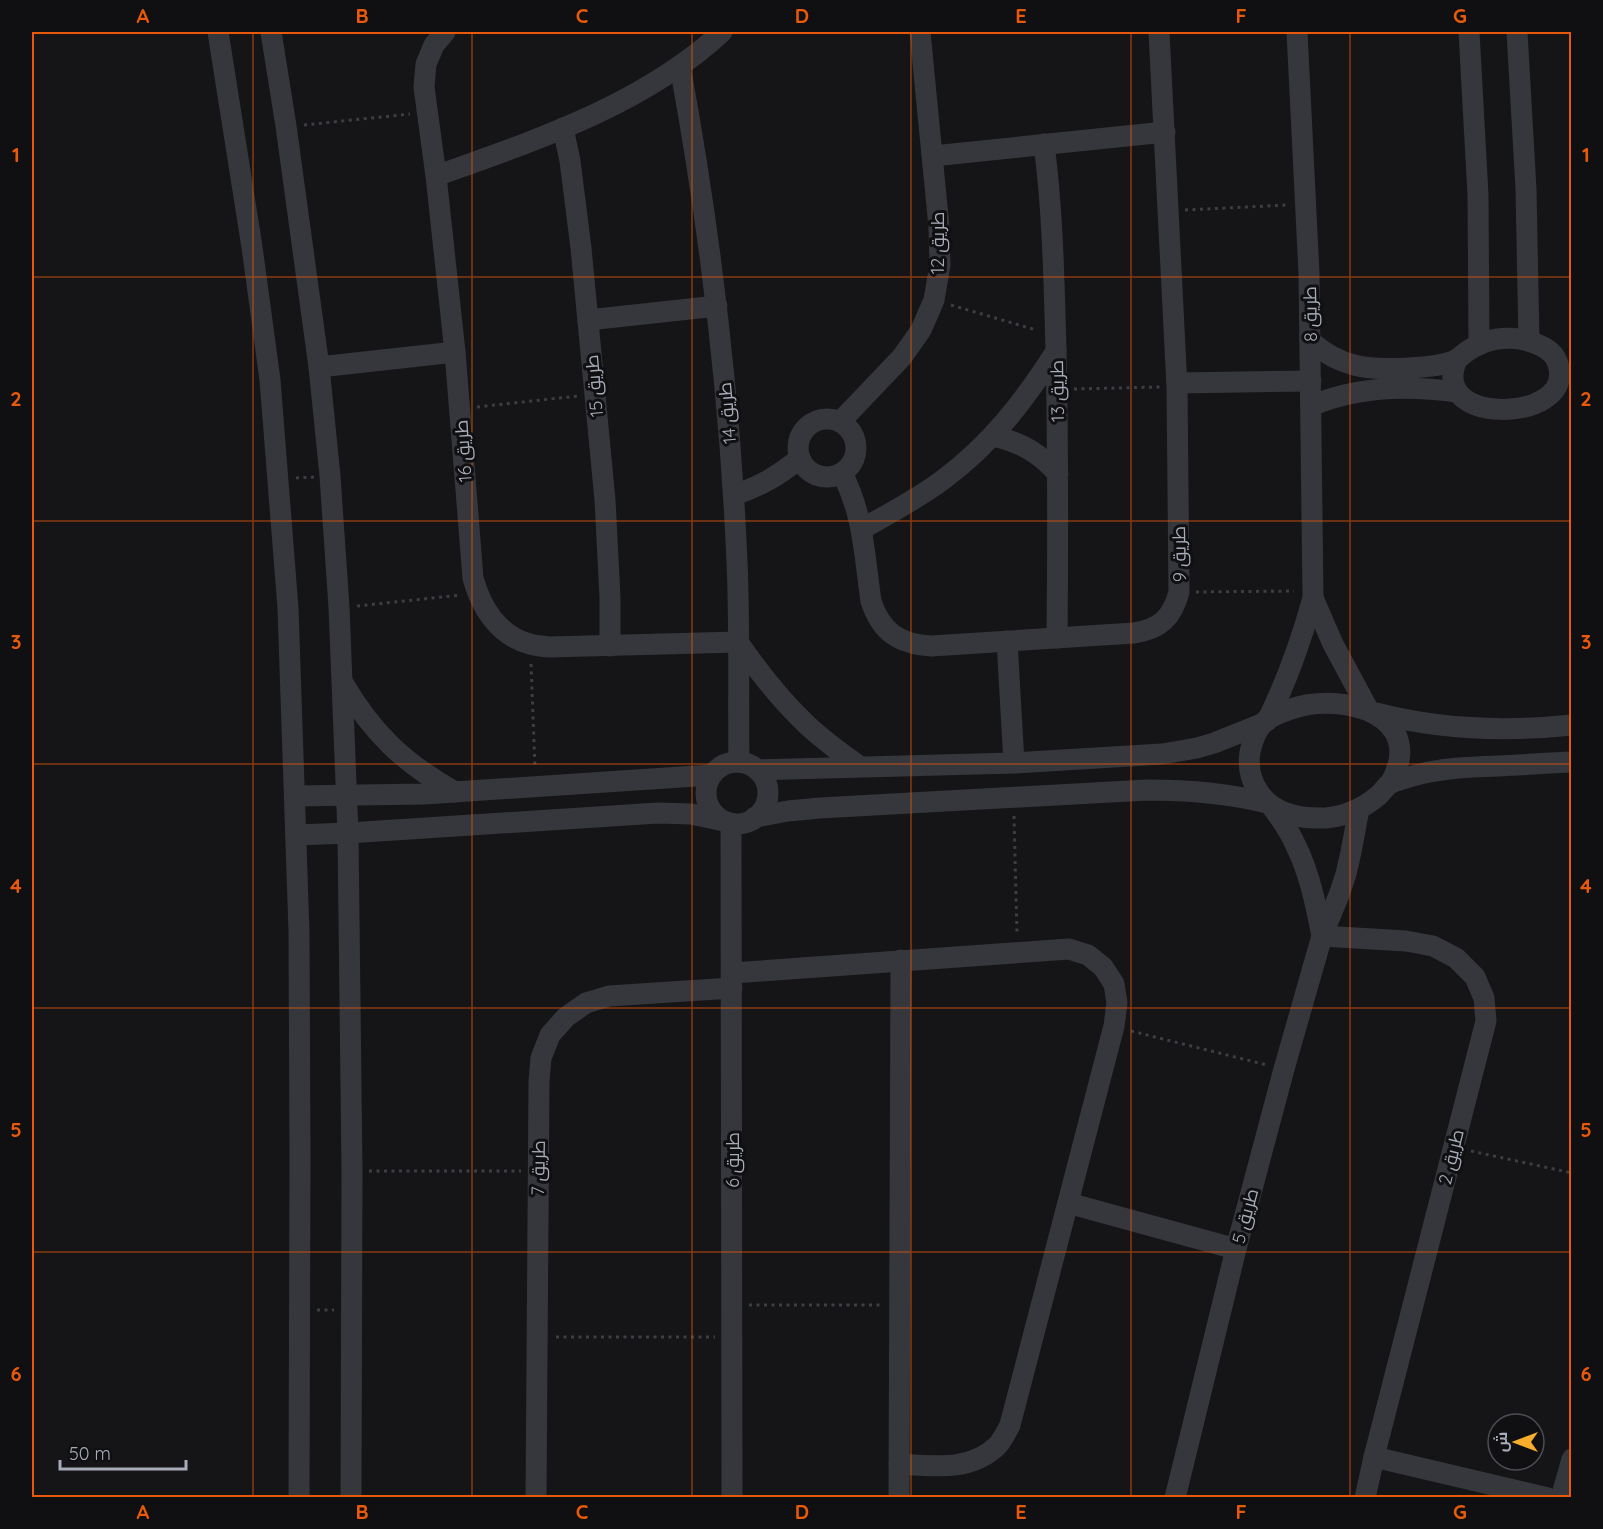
<svg xmlns="http://www.w3.org/2000/svg" width="1603" height="1529" viewBox="0 0 1603 1529" font-family="Quicksand,Cairo,sans-serif">
<style>
.lines{fill:none;stroke-linecap:round;stroke-linejoin:round}
.path{stroke:#3c3e43;stroke-width:3;stroke-dasharray:3 4.5;stroke-linecap:butt}
.minor{stroke:#36373c;stroke-width:21}
.grid{fill:none;stroke:#e8590c;stroke-width:1.5;stroke-opacity:0.55}
.labels{text-anchor:middle;dominant-baseline:central;stroke-width:6;stroke-linejoin:round;paint-order:stroke}
.street-label{font-size:18px;fill:#a7acb8;stroke:#101012}
.neatline{fill:none;stroke:#e8590c;stroke-width:2}
.grid-label{font-size:20px;text-anchor:middle;font-weight:bold;fill:#e8590c}
</style>
<rect width="100%" height="100%" fill="#151517"/>
<g class="lines">
<g class="path">
<polyline points="304,125 410,114"/>
<polyline points="1185,210 1287,205"/>
<polyline points="951,305 1036,330"/>
<polyline points="1074,389 1160,387"/>
<polyline points="477,407 578,396"/>
<polyline points="296,478 314,477"/>
<polyline points="1196,592 1294,591"/>
<polyline points="357,606 461,595"/>
<polyline points="531,664 535,768"/>
<polyline points="1014,816 1017,935"/>
<polyline points="1131,1031 1267,1065"/>
<polyline points="1471,1151 1572,1173"/>
<polyline points="369,1171 521,1171"/>
<polyline points="749,1305 881,1305"/>
<polyline points="317,1310 334,1310"/>
<polyline points="556,1337 715,1337"/>
</g>
<g class="minor">
<polyline points="218,32 252,247 270,380 288,608 299,932 300,1158 299,1498"/>
<polyline points="271,32 286,126 319,367 330,476 339,607 348,833 352,1171 351,1498"/>
<path d="M445,32L434,45L426,64L424,87L436,176L455,352L473,578C481,608 499,636 530,644C536,646 543,646 549,647L738,642C758,671 779,698 804,722C821,739 840,752 859,766"/>
<polyline points="1469,32 1478,195 1479,344"/>
<polyline points="1517,32 1526,189 1529,341"/>
<path d="M680,66C710,230 730,396 737,562C740,629 738,696 739,762"/>
<polyline points="563,128 570,161 581,248 605,500 610,597 610,646"/>
<path d="M1044,144C1053,213 1054,281 1056,350C1058,446 1058,542 1057,638"/>
<polyline points="933,156 1165,132"/>
<path d="M436,176C536,140 643,105 722,32"/>
<polyline points="588,320 717,306"/>
<path d="M1310,341C1323,352 1337,361 1354,365C1377,371 1431,369 1454,361C1458,359 1461,356 1465,353C1471,348 1478,345 1485,342C1502,336 1522,337 1539,345C1549,349 1557,356 1559,368C1571,423 1427,426 1457,360"/>
<polyline points="319,367 455,352"/>
<polyline points="1177,383 1311,381"/>
<path d="M1311,406C1357,386 1407,385 1457,392"/>
<circle cx="827" cy="448" r="29"/>
<polyline points="840,422 902,357 921,330 934,300 940,265 939,227 920,32"/>
<path d="M993,436C1020,442 1040,453 1058,474"/>
<path d="M842,473C864,516 864,554 871,601C881,632 899,644 931,646L1134,633C1160,629 1172,618 1179,592L1177,387L1159,32"/>
<path d="M734,495C761,486 778,476 800,458"/>
<path d="M862,529C890,513 919,498 944,479C991,444 1025,400 1056,351"/>
<polyline points="1313,598 1333,644 1369,711"/>
<polyline points="1007,641 1014,763"/>
<path d="M343,683C373,734 404,763 455,792"/>
<path d="M1376,713C1441,730 1505,732 1572,725"/>
<path d="M1267,721C1287,681 1301,641 1313,598L1309,273L1297,32"/>
<circle cx="737" cy="793" r="31"/>
<polyline points="757,770 1014,763 1162,754 1197,748 1214,743 1264,723"/>
<path d="M1390,784C1429,715 1343,691 1291,709C1282,712 1270,716 1263,723C1256,731 1252,742 1250,752C1248,765 1250,779 1258,791C1272,814 1300,819 1326,818C1345,816 1364,808 1379,795C1382,792 1385,788 1388,785C1394,781 1403,779 1409,777C1438,768 1469,767 1499,766C1523,765 1547,763 1572,762"/>
<polyline points="295,796 424,794 711,775"/>
<path d="M1272,807C1281,819 1290,832 1296,846C1310,874 1316,906 1322,936"/>
<path d="M755,817L788,811L820,808L1147,790C1188,790 1227,793 1267,803"/>
<polyline points="731,823 732,1498"/>
<polyline points="296,835 348,833 658,813 691,814 724,821"/>
<polyline points="1322,936 1406,941 1433,946 1456,958 1475,977 1484,998 1486,1021 1374,1457 1365,1498"/>
<path d="M732,973L1069,949L1088,955L1103,967L1114,984L1117,1003L1114,1026L1010,1425C1007,1431 1003,1439 998,1445C971,1472 934,1466 899,1464"/>
<polyline points="1068,1203 1236,1249"/>
<polyline points="1374,1457 1548,1498"/>
<polyline points="536,1498 539,1081 541,1058 550,1035 566,1017 586,1003 609,996 732,988"/>
<polyline points="899,1498 901,960"/>
<polyline points="1175,1498 1236,1249 1284,1069 1322,936 1339,895 1346,874 1351,852 1359,809"/>
<polyline points="1561,1498 1572,1459"/>
</g>
</g>
<path class="grid" d="M253,32V1498M472,32V1498M692,32V1498M911,32V1498M1131,32V1498M1350,32V1498M32,277H1572M32,521H1572M32,764H1572M32,1008H1572M32,1252H1572"/>
<g class="labels">
<g class="street-label">
<text transform="translate(937 243) rotate(-90)">طريق 12</text>
<text transform="translate(1310 314) rotate(-91)">طريق 8</text>
<text transform="translate(594 386) rotate(-95)">طريق 15</text>
<text transform="translate(1057 391) rotate(-91)">طريق 13</text>
<text transform="translate(727 413) rotate(-95)">طريق 14</text>
<text transform="translate(463 451) rotate(-94)">طريق 16</text>
<text transform="translate(1179 554) rotate(-91)">طريق 9</text>
<text transform="translate(1451 1157) rotate(-76)">طريق 2</text>
<text transform="translate(732 1160) rotate(-90)">طريق 6</text>
<text transform="translate(538 1168) rotate(-89)">طريق 7</text>
<text transform="translate(1245 1216) rotate(-75)">طريق 5</text>
</g>
</g>
<rect width="1603" height="1529" fill="none" stroke="#101012" stroke-width="66"/>
<g transform="translate(1516 1442) rotate(270)"><circle r="28" fill="#101012" stroke="#4c4e54" stroke-width="1.5"/>
<path d="M0-4.5L10 22L0 15L-10 22Z" fill="#f8ae2c"/>
<text y="-9" font-size="16" font-weight="bold" text-anchor="middle" fill="#a7acb8">ش</text>
</g>
<path d="M60 1460v9h126v-9" fill="none" stroke="#a7acb8" stroke-width="3"/>
<text x="69" y="1460" font-size="18" fill="#a7acb8" stroke="#101012" stroke-width="4.5" paint-order="stroke">50 m</text>
<rect x="33" y="33" width="1537" height="1463" class="neatline"/>
<g class="grid-label">
<text x="143" y="23">A</text>
<text x="362" y="23">B</text>
<text x="582" y="23">C</text>
<text x="802" y="23">D</text>
<text x="1021" y="23">E</text>
<text x="1241" y="23">F</text>
<text x="1460" y="23">G</text>
<text x="16" y="162">1</text>
<text x="1586" y="162">1</text>
<text x="16" y="406">2</text>
<text x="1586" y="406">2</text>
<text x="16" y="649">3</text>
<text x="1586" y="649">3</text>
<text x="16" y="893">4</text>
<text x="1586" y="893">4</text>
<text x="16" y="1137">5</text>
<text x="1586" y="1137">5</text>
<text x="16" y="1381">6</text>
<text x="1586" y="1381">6</text>
<text x="143" y="1519">A</text>
<text x="362" y="1519">B</text>
<text x="582" y="1519">C</text>
<text x="802" y="1519">D</text>
<text x="1021" y="1519">E</text>
<text x="1241" y="1519">F</text>
<text x="1460" y="1519">G</text>
</g>
</svg>
